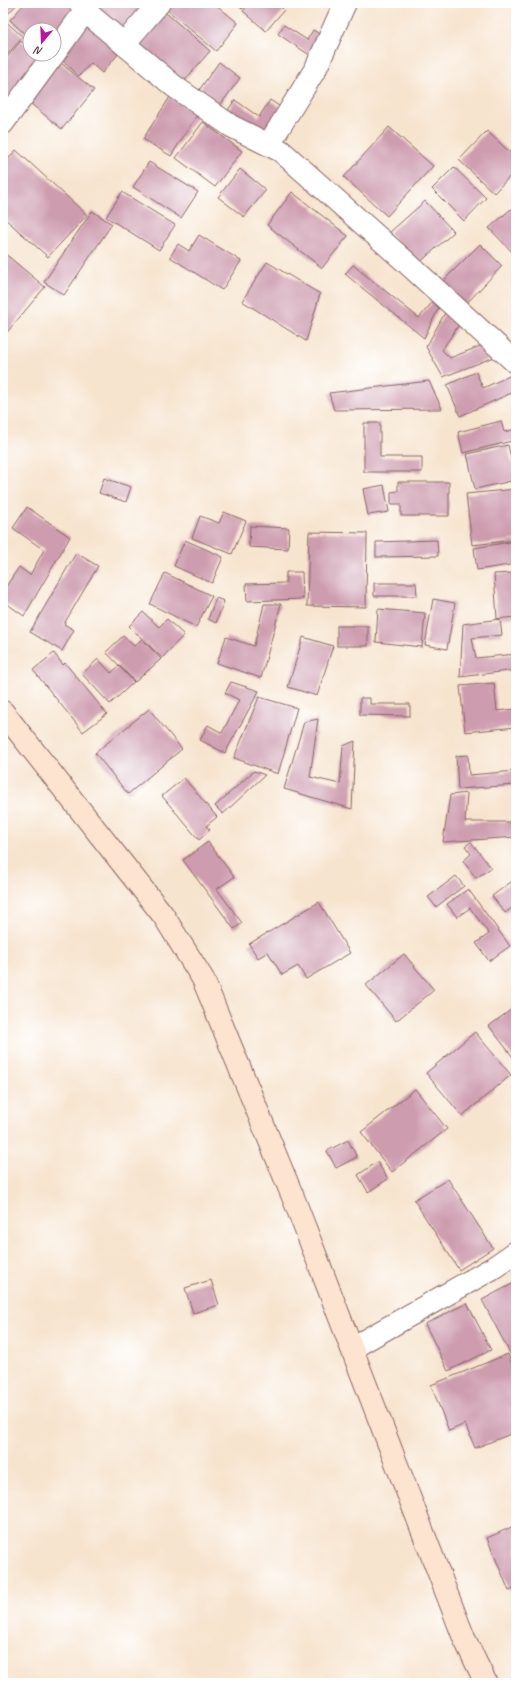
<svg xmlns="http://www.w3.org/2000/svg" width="519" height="1686" viewBox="0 0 519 1686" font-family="Caveat,sans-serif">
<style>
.building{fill:#cd9caf}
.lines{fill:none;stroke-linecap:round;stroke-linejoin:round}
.street-casing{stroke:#876464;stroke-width:24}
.secondary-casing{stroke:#876464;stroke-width:24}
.street{stroke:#fff;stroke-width:22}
.secondary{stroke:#fde4d1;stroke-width:22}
</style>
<rect width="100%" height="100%" fill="#fff"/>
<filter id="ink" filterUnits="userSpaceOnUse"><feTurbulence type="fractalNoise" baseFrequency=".025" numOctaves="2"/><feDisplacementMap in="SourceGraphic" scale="8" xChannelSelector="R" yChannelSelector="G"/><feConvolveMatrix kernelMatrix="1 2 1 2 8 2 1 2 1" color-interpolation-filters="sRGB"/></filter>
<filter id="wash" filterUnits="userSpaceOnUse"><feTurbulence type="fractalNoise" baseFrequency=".012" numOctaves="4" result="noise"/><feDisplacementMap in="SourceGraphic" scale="16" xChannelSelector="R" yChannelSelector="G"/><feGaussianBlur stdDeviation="0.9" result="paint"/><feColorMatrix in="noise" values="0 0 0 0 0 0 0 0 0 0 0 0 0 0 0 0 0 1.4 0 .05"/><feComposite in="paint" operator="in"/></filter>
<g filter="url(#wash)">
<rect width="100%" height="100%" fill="#f7e4cf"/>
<g id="blocks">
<g class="building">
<polygon points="3,3 18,3 6,16 3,14"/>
<polygon points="25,3 72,3 78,8 59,29 65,35 54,48 54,30 30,30 30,39 10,20"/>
<polygon points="91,3 142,3 146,7 122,32"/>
<polygon points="163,3 214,3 238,23 216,51 161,5"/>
<polygon points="236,3 247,3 242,9"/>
<polygon points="250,3 277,3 284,10 266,31 243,11"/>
<polygon points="158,6 210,51 179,87 127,42"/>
<polygon points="3,19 23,37 3,59"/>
<polygon points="88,23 120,52 102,73 91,63 79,76 58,56"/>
<polygon points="284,25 307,40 313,30 324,37 311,56 278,34"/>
<polygon points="21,41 30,49 30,54 36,54 44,62 10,101 3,95 3,62"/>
<polygon points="57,60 94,90 62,129 25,99"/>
<polygon points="219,62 240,78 218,108 197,93"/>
<polygon points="170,97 197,115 171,156 143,139"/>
<polygon points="235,100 259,117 270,100 282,108 264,134 228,110"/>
<polygon points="203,122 242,151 215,187 176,158"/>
<polygon points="389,127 433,166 387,216 344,177"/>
<polygon points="487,131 516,158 516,170 494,193 459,160"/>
<polygon points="16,150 87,215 48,257 3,217 3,165"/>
<polygon points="149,162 198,192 181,218 133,187"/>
<polygon points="454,167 486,198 464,221 432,189"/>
<polygon points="240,169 266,190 244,217 218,197"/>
<polygon points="122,192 175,225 159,250 106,217"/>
<polygon points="292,192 348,236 322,268 267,225"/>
<polygon points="425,201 454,232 417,265 389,233"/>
<polygon points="511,209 516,214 516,256 489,228"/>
<polygon points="92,211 112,224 64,295 44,282"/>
<polygon points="199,235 241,261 222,290 170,257 178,244 189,251"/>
<polygon points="480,244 502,266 464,306 440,284"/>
<polygon points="3,252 45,287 3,337"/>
<polygon points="267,262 320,294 306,341 242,301"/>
<polygon points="353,265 419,318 435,299 441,303 424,338 345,274"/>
<polygon points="446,311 460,323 442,350 450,358 483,345 497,356 443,377 426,347"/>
<polygon points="476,372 483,388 516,373 516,391 460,416 447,385"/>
<polygon points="429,381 442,409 334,410 329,393"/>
<polygon points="501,421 504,432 516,429 516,440 463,453 458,432"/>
<polygon points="364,423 380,423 380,457 422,457 422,472 364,472"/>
<polygon points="508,445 516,480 475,489 467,454"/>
<polygon points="104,478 131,487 126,502 99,493"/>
<polygon points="398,482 449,482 449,516 401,516 401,504 391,504 391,492 398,491"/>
<polygon points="384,485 389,512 368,515 363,489"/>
<polygon points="516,489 516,540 472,545 466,494"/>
<polygon points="27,507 70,537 24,616 3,601 3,591 19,567 30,575 44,550 13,528"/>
<polygon points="224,512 246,521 232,554 192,538 200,516 219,523"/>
<polygon points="250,526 289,528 288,549 249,547"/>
<polygon points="309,532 367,533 366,607 307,606"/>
<polygon points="185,540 223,557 212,583 174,566"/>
<polygon points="437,540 438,556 376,557 376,542"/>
<polygon points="516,541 516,564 477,570 474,548"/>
<polygon points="76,553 98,566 64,624 74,630 62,651 30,632"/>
<polygon points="286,572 302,572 303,599 247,601 246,584 286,583"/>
<polygon points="165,573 212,596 196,627 150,604"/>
<polygon points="512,573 512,580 516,580 516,617 497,619 494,574"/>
<polygon points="374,583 416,583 417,596 374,596"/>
<polygon points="216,598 224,601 216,623 208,619"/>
<polygon points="433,599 455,603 447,649 425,645"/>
<polygon points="264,604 281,604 261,678 217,663 226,637 254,646"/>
<polygon points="378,609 425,613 422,647 376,642"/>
<polygon points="143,612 159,627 167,619 184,635 162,658 129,626"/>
<polygon points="500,619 502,635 472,638 476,658 516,654 516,670 460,677 463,624"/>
<rect x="337" y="626" width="31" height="20"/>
<polygon points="123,636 134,646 142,639 161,659 135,682 106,652"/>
<polygon points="303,637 333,646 317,696 288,687"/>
<polygon points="54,653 63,665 65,663 107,714 83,732 33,670"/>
<polygon points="98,659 111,673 119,666 134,682 110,704 82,674"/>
<polygon points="231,682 259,691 225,753 200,740 208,725 222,733 239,700 225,693"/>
<polygon points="494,683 497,711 516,709 516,727 465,732 460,686"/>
<polygon points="259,697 297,708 278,774 234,758"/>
<polygon points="360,698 370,698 370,704 410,704 410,716 360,715"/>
<polygon points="149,709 182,749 128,794 95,753"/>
<polygon points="318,719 310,777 340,784 343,746 355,741 352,809 284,789 304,722"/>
<polygon points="468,755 469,775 516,771 516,785 458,789 456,756"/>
<polygon points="254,771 265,775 223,814 215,806"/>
<polygon points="184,778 217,817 206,826 210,830 199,840 162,796"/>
<polygon points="467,793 465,822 516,822 516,837 443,842 450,795"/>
<polygon points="208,842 234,877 217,889 242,923 234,929 183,860"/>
<polygon points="471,842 491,868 476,878 463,861 471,854 465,846"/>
<polygon points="456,876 464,886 436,907 428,897"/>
<polygon points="511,882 516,888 516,905 505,913 492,896"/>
<polygon points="468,889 510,946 489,961 476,943 489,934 470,908 457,917 447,904"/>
<polygon points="319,902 350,953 306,979 298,966 282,975 268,952 258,958 249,944"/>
<polygon points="404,954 434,990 396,1021 366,985"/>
<polygon points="516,1006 516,1061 489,1026"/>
<polygon points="475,1032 511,1075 462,1116 426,1073"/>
<polygon points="415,1089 447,1129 392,1172 361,1132"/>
<polygon points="348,1140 357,1157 336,1168 327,1151"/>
<polygon points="377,1162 388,1179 368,1192 358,1175"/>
<polygon points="448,1179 493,1248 459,1270 414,1200"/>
<polygon points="211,1280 219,1305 193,1313 185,1288"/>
<polygon points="516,1282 516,1355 512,1357 482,1300"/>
<polygon points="467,1303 491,1350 448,1371 425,1324"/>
<polygon points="508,1354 516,1374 516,1401 511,1403 516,1416 516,1432 475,1448 465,1424 449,1431 431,1385"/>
<polygon points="516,1525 516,1588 509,1591 487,1538"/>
</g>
</g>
</g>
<g filter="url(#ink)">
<use href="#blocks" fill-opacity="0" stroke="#876464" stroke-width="1"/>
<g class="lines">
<defs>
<g id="street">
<polyline points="80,3 85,11 175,87 231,126 281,151 407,263 516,363"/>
<polyline points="124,44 159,3"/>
<polyline points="54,54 85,11"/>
<polyline points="3,123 54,54"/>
<polyline points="269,144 316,68 345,3"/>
<polyline points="352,1348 493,1268 516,1252"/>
</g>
<polyline id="secondary" points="3,712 163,915 203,979 295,1202 464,1638 486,1683"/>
</defs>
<use href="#street" class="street-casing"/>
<use href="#secondary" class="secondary-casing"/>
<use href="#street" class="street"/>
<use href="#secondary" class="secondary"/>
</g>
</g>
<rect width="519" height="1686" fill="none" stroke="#fff" stroke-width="16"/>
<g transform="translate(42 42) rotate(199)"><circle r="19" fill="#ffffff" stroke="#b7a5aa"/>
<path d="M0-3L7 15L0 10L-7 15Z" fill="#b5179e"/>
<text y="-6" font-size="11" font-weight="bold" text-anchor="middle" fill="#4a1f2b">N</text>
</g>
</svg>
